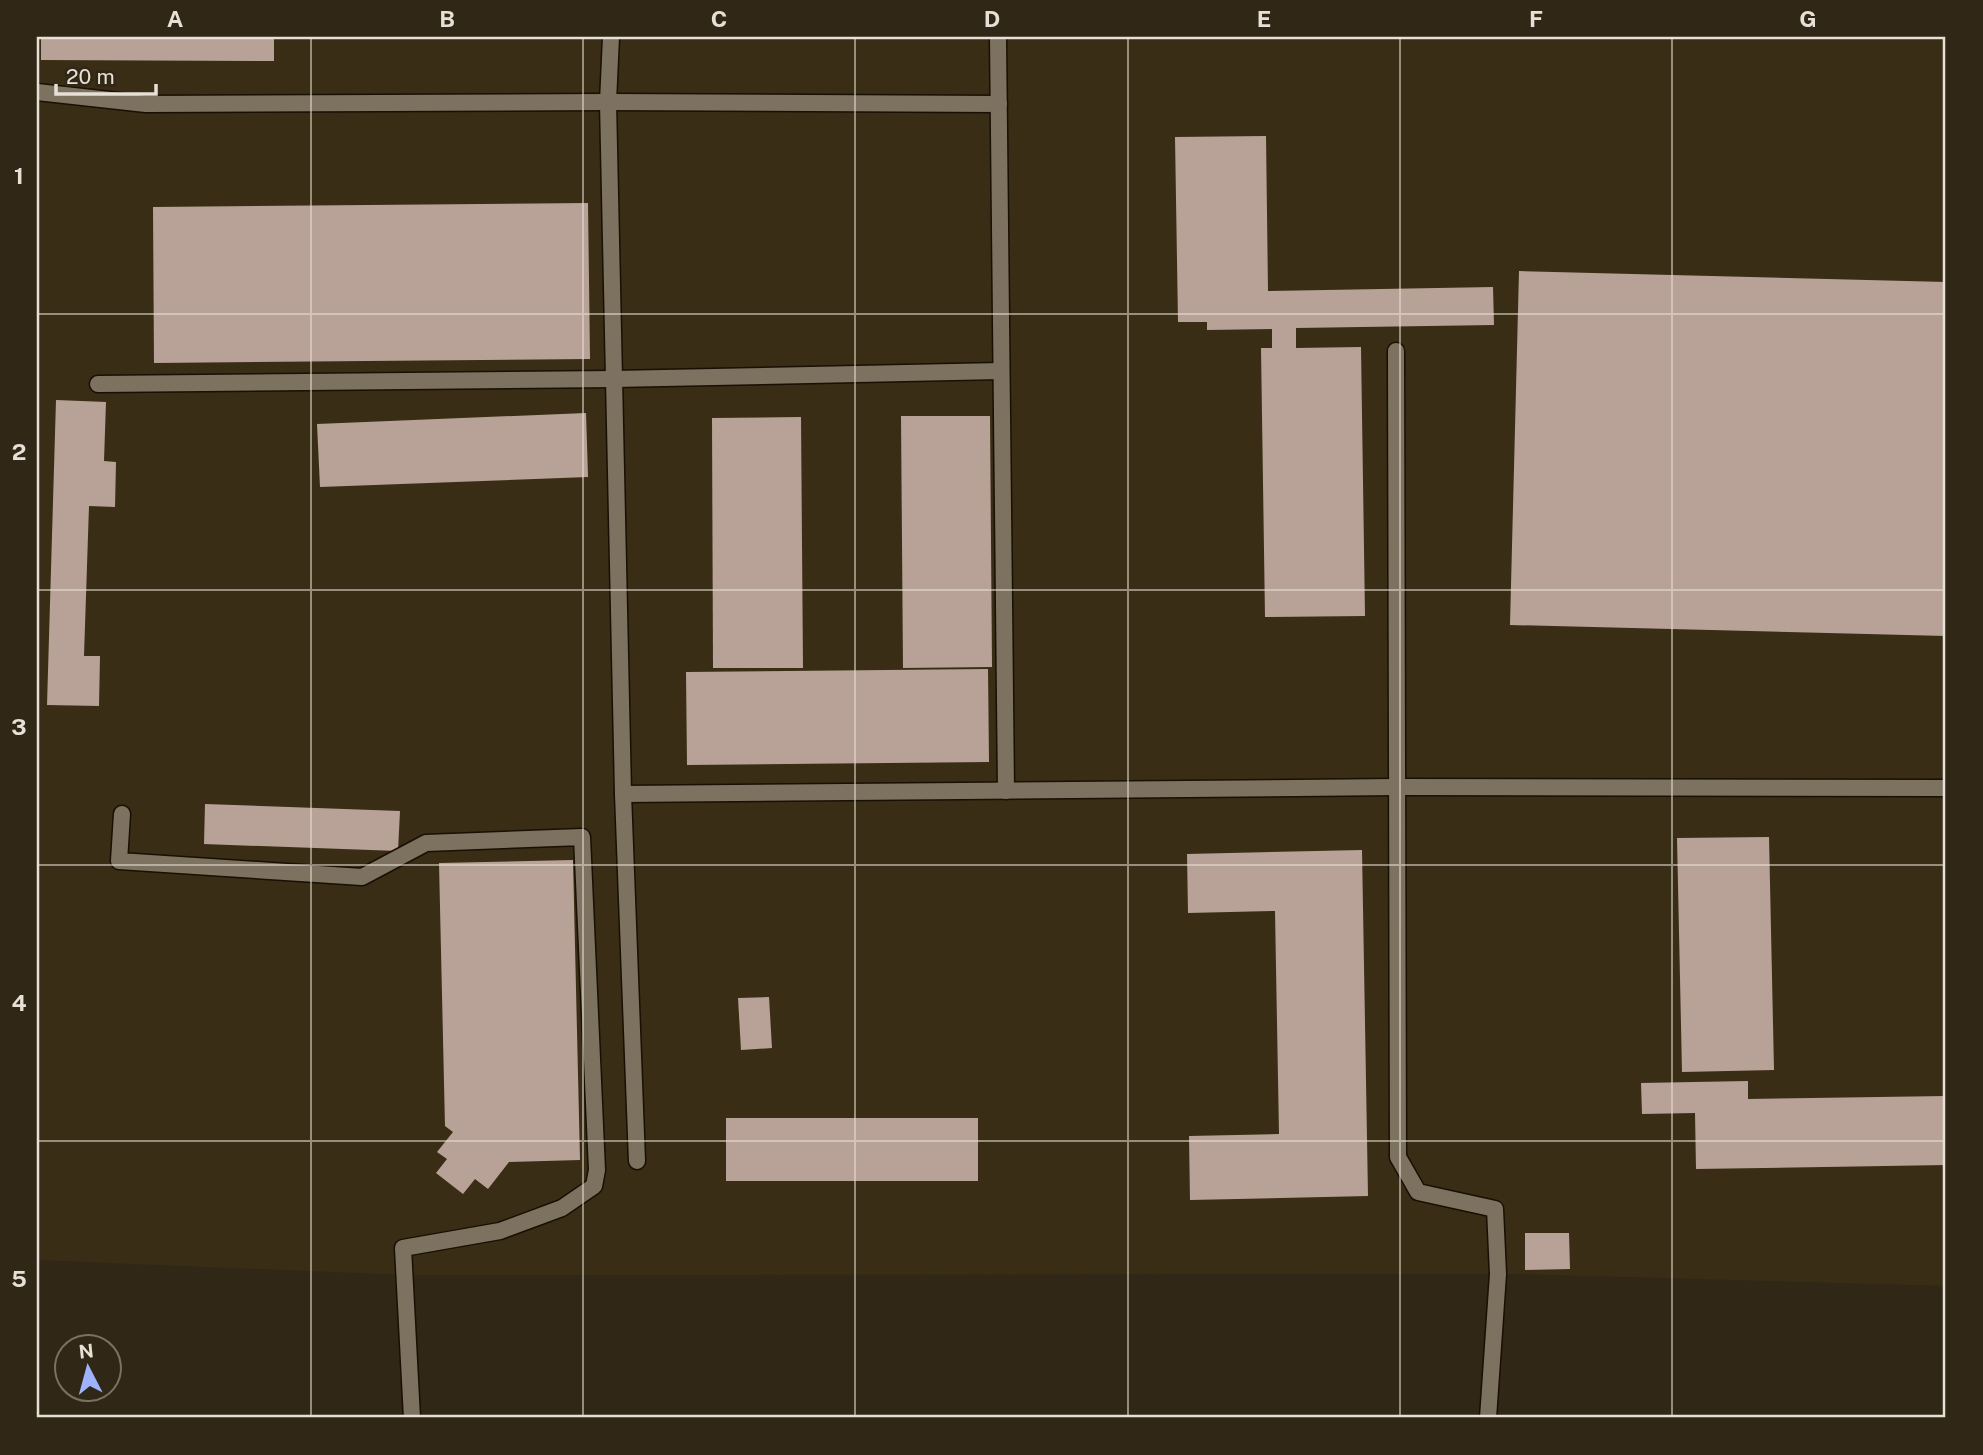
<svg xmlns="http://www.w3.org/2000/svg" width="1983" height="1455" viewBox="0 0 1983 1455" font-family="'Public Sans',sans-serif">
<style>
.built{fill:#3a2d16}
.building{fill:#b8a297}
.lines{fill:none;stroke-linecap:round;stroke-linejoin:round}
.service-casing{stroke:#181003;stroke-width:19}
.service{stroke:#7d7260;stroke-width:16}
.grid{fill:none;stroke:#e7e0d6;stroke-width:2;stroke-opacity:0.55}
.neatline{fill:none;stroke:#e7e0d6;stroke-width:2.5}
.grid-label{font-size:23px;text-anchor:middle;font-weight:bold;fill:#e7e0d6}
</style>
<rect width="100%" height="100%" fill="#312717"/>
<polygon class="built" points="37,37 1946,37 1946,1286 1516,1274 405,1275 37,1260"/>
<g class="building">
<polygon points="41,37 274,37 274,61 41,60"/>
<polygon points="1266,136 1268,291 1493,287 1494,325 1296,328 1296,348 1361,347 1365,616 1265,617 1261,348 1272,348 1272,329 1207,330 1207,322 1178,322 1175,137"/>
<polygon points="588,203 590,359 154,363 153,207"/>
<polygon points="1519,271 1946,282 1946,636 1510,625"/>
<polygon points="56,400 106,402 104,461 116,462 115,507 89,506 84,656 100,656 99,706 47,705"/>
<polygon points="586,413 588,477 320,487 317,424"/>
<polygon points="901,416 990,416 992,667 903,668"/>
<polygon points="801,417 803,668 713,668 712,418"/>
<polygon points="988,669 989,762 687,765 686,672"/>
<polygon points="205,804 400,811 398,851 204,844"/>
<polygon points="1769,837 1774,1070 1682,1072 1677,838"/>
<polygon points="1362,850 1368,1196 1190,1200 1189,1136 1279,1134 1275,911 1188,913 1187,854"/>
<polygon points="573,860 580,1160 509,1162 488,1189 475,1179 463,1194 436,1173 447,1159 437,1152 453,1132 445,1126 439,863"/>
<polygon points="769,997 772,1048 741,1050 738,998"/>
<polygon points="1748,1081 1748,1099 1946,1096 1946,1165 1696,1169 1695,1113 1642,1114 1641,1083"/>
<rect x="726" y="1118" width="252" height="63"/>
<polygon points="1525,1233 1569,1233 1570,1269 1525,1270"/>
</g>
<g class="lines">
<defs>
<g id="service">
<polyline points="611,37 608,102 623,794 637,1161"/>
<polyline points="998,37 1006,791"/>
<polyline points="37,92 146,104 608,102 999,104"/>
<polyline points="1396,351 1398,1157 1418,1192 1495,1209 1498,1274 1488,1418"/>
<polyline points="98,384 614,379 1001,371"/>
<polyline points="623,794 1397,787 1946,788"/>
<polyline points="122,814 119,861 362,877 426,843 582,837 597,1170 594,1186 562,1208 500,1231 403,1248 412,1418"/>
</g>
</defs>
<use href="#service" class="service-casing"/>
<use href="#service" class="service"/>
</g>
<path class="grid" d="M311,37V1418M583,37V1418M855,37V1418M1128,37V1418M1400,37V1418M1672,37V1418M37,314H1946M37,590H1946M37,865H1946M37,1141H1946"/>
<rect width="1983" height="1455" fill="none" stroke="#312717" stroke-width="77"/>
<g transform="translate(88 1368) rotate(354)"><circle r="33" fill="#312717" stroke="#7a7163" stroke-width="2"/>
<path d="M0-5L12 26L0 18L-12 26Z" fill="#9fb3fd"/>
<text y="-10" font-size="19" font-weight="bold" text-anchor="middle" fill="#e7e0d6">N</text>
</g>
<path d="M56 84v10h100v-10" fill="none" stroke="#e7e0d6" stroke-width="3.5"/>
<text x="66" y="84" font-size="21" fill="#e7e0d6" stroke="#312717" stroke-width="5" paint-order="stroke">20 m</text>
<rect x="38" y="38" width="1906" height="1378" class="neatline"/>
<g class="grid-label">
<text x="175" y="27">A</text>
<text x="447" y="27">B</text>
<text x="719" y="27">C</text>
<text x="992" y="27">D</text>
<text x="1264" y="27">E</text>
<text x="1536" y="27">F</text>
<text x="1808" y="27">G</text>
<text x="19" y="184">1</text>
<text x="19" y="460">2</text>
<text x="19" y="735">3</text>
<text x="19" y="1011">4</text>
<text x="19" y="1287">5</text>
</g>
</svg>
